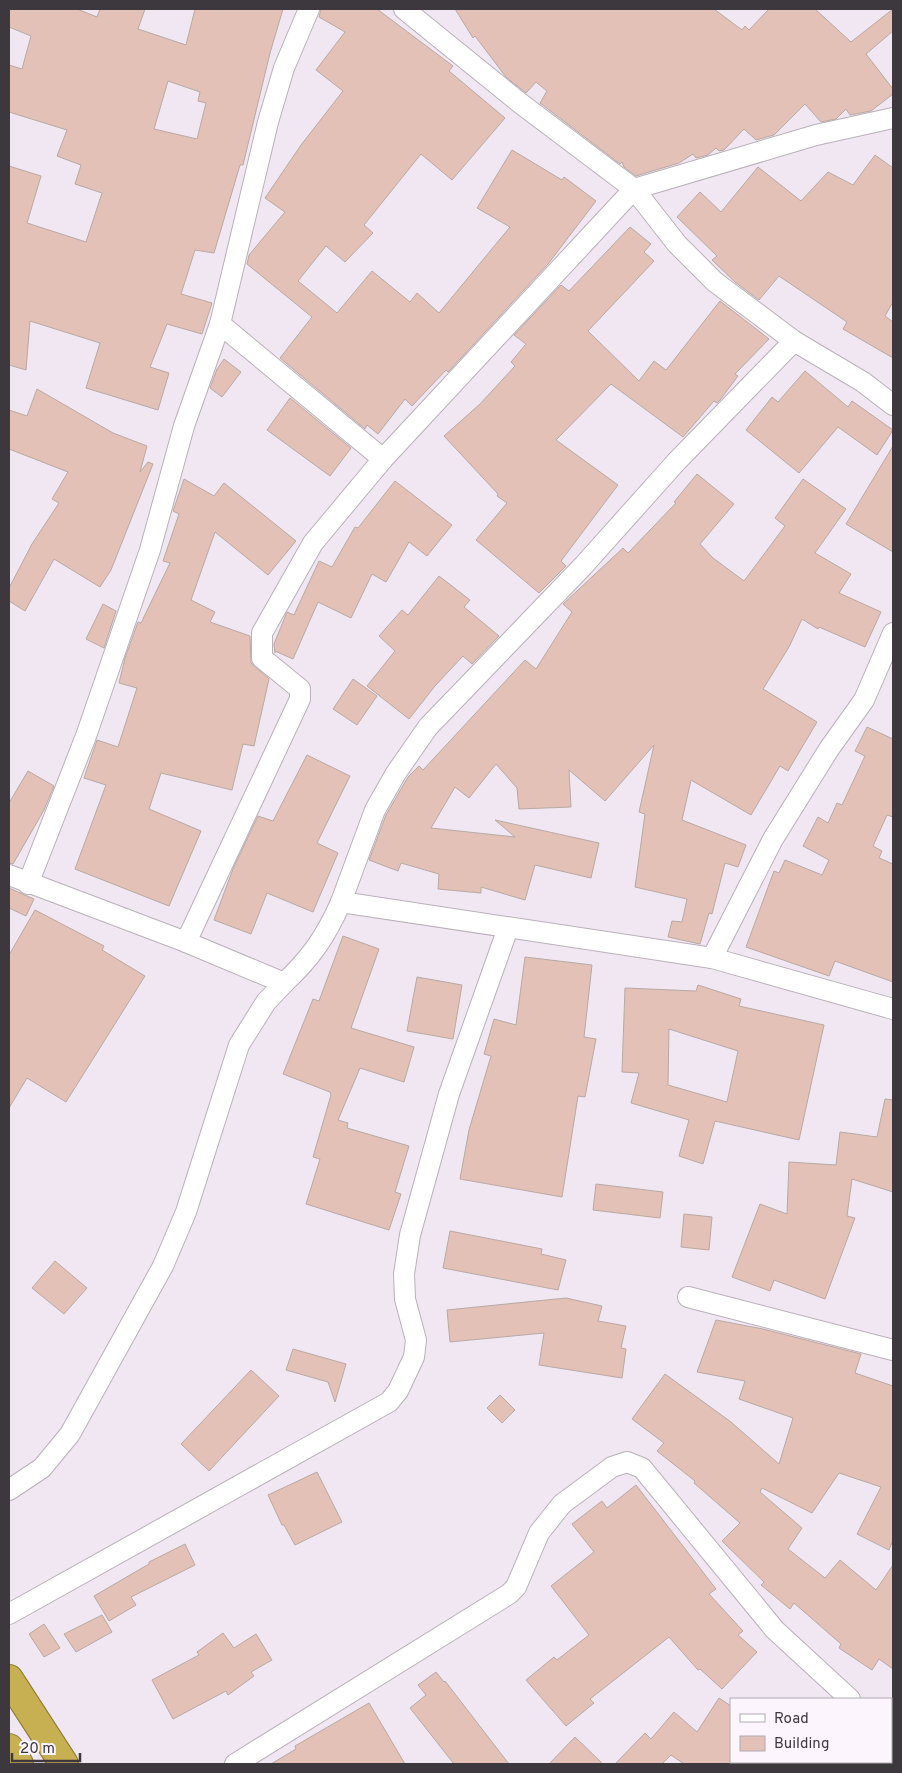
<svg xmlns="http://www.w3.org/2000/svg" width="902" height="1773" viewBox="0 0 902 1773" font-family="Overpass,sans-serif">
<style>
.building{fill:#e3c1b6;stroke:#b8a9a4;fill-rule:evenodd}
.lines{fill:none;stroke-linecap:round;stroke-linejoin:round}
.minor-casing{stroke:#bab0ba;stroke-width:22}
.trunk-casing{stroke:#8d792e;stroke-width:30}
.minor{stroke:#fff;stroke-width:20}
.trunk{stroke:#c7b052;stroke-width:28}
</style>
<rect width="100%" height="100%" fill="#f1e7f2"/>
<g class="building">
<path d="M9,9H77L97,17L100,9H145L138,29L186,45L195,9H283L270,53L243,165H240L214,253L195,250L181,294L212,303L202,334L167,324L150,367L169,373L158,410L86,388L100,343L30,321L26,370L9,365V166L41,176L27,223L86,242L102,193L75,184L81,165L57,156L67,130L9,112V65L22,69L31,36L9,27ZM168,81L200,92L198,101L206,103L197,139L154,129Z"/>
<polygon points="321,9 377,9 453,66 449,71 505,118 452,180 421,154 364,225 373,233 345,262 326,246 298,281 337,313 372,271 410,302 417,293 439,313 510,227 477,208 512,150 562,180 564,177 596,201 548,264 448,372 446,370 412,406 405,399 378,434 367,425 365,429 280,358 312,317 247,264 249,255 285,212 265,198 301,145 343,91 316,70 345,32 319,17"/>
<polygon points="455,9 714,9 742,30 745,26 749,30 769,9 815,9 851,42 893,9 893,31 866,54 893,89 893,94 871,111 850,115 846,109 836,119 821,122 805,104 774,135 756,140 744,129 724,150 719,151 716,148 708,155 696,158 693,154 679,163 636,176 624,167 622,162 620,164 540,103 547,91 536,82 526,93 506,77 475,36 473,38"/>
<polygon points="875,155 893,168 893,302 885,316 893,322 893,358 843,329 847,322 779,276 759,300 735,282 712,260 717,256 677,217 700,192 721,212 758,167 801,201 828,172 853,185"/>
<polygon points="630,227 651,244 644,252 654,261 588,331 639,381 654,361 666,370 720,301 769,339 735,374 738,376 720,400 717,403 714,401 683,437 611,384 556,440 618,485 561,561 566,566 539,593 476,540 507,503 497,496 498,494 444,436 480,404 515,366 511,362 526,344 514,335 561,285 569,291"/>
<polygon points="224,359 241,372 222,397 210,388 217,369"/>
<polygon points="805,371 848,407 852,401 893,430 877,455 838,427 799,473 746,430 772,397 778,402"/>
<polygon points="37,389 113,433 147,446 140,472 148,462 153,464 111,570 100,587 54,559 25,611 9,601 9,588 32,544 59,503 52,499 68,472 9,449 9,410 27,416"/>
<polygon points="290,398 351,448 330,476 267,430"/>
<polygon points="893,446 893,552 846,524"/>
<polygon points="697,474 734,504 700,544 713,558 744,581 785,526 775,518 803,479 846,509 815,553 851,574 839,593 881,612 865,647 819,627 818,629 802,619 789,647 763,689 817,722 788,771 780,766 751,815 691,780 682,820 746,845 738,867 725,863 712,914 709,913 700,944 668,937 672,921 682,922 687,899 635,887 645,814 639,812 654,745 605,801 569,770 571,807 519,809 517,788 496,764 469,798 455,787 431,828 515,837 495,820 599,843 591,878 535,865 525,900 481,887 481,893 438,889 439,874 401,863 398,871 369,860 386,815 408,777 419,766 423,770 525,660 536,669 572,612 563,604 623,548 628,553 676,503 674,502"/>
<polygon points="184,479 214,496 224,483 296,541 268,575 215,532 191,600 215,612 210,622 250,636 251,663 269,679 254,746 243,744 232,790 161,773 149,809 201,831 169,906 75,869 106,785 84,778 97,740 118,747 137,688 119,683 125,658 138,622 141,623 170,563 163,561 179,514 173,511"/>
<polygon points="395,481 452,525 427,556 409,542 386,582 372,574 351,618 318,602 293,659 275,651 275,653 274,644 287,612 294,615 319,561 332,567 355,527 358,528"/>
<polygon points="439,576 470,600 464,607 499,636 472,664 463,656 435,686 409,719 367,686 395,651 379,636 402,610 408,615"/>
<polygon points="103,604 116,611 104,648 86,639"/>
<polygon points="353,679 377,696 357,725 333,709"/>
<polygon points="867,727 893,739 893,817 887,815 873,846 882,851 879,858 893,864 893,982 835,961 829,976 746,947 774,871 779,873 785,860 822,875 829,860 803,846 818,817 828,823 837,803 842,805 865,756 855,751"/>
<polygon points="307,755 350,776 317,843 338,853 313,912 267,893 251,934 214,920 233,869 258,816 273,821"/>
<polygon points="28,771 54,786 44,810 13,864 9,863 9,803"/>
<polygon points="9,888 34,899 26,916 9,908"/>
<polygon points="35,910 104,946 102,950 145,976 66,1102 27,1078 9,1108 9,955"/>
<polygon points="343,936 379,949 351,1028 414,1047 404,1082 360,1068 338,1120 348,1123 347,1128 409,1146 395,1192 401,1194 389,1230 306,1204 320,1159 313,1157 331,1095 330,1092 283,1074 313,999 319,1001"/>
<polygon points="525,957 592,965 584,1037 596,1039 585,1097 578,1096 562,1197 460,1179 469,1130 491,1056 484,1054 494,1019 516,1025"/>
<polygon points="417,977 462,985 453,1039 407,1031"/>
<path d="M698,985L741,999L739,1006L824,1025L799,1140L715,1121L703,1164L679,1156L689,1120L631,1103L639,1073L622,1072L625,988L696,991ZM669,1029L738,1051L727,1102L668,1085Z"/>
<polygon points="885,1099 893,1100 893,1192 852,1179 847,1216 855,1218 825,1299 774,1280 770,1291 732,1277 760,1204 787,1214 789,1162 836,1165 840,1132 877,1137"/>
<polygon points="596,1184 663,1192 660,1218 593,1210"/>
<polygon points="684,1214 712,1217 709,1250 681,1247"/>
<polygon points="450,1231 542,1249 541,1254 566,1260 558,1290 443,1268"/>
<polygon points="55,1261 87,1288 64,1314 32,1288"/>
<polygon points="566,1298 602,1306 598,1321 626,1326 621,1348 626,1349 622,1378 539,1365 544,1333 450,1342 447,1310"/>
<polygon points="716,1320 763,1329 861,1354 855,1373 893,1386 893,1540 889,1550 857,1534 881,1487 839,1473 812,1513 762,1488 760,1492 802,1528 788,1549 825,1578 840,1560 876,1590 893,1565 893,1669 879,1659 872,1670 839,1648 841,1644 794,1603 790,1609 761,1585 764,1582 722,1541 740,1523 694,1483 695,1481 657,1451 664,1443 632,1419 665,1374 731,1422 779,1464 793,1418 739,1399 745,1381 697,1372"/>
<polygon points="293,1349 346,1364 335,1402 328,1382 286,1370"/>
<polygon points="251,1370 279,1396 209,1471 181,1444"/>
<polygon points="500,1395 515,1410 502,1423 487,1408"/>
<polygon points="317,1472 342,1522 295,1545 284,1525 282,1525 268,1495"/>
<polygon points="636,1485 716,1589 709,1594 743,1631 738,1635 757,1652 722,1689 700,1669 698,1670 669,1637 590,1699 594,1703 566,1726 526,1680 554,1657 557,1660 589,1635 551,1586 594,1552 572,1524 602,1501 607,1508"/>
<polygon points="185,1544 195,1565 131,1597 136,1605 109,1621 94,1596 149,1564 149,1562"/>
<polygon points="102,1615 112,1632 76,1652 64,1634"/>
<polygon points="44,1624 60,1648 44,1657 29,1634"/>
<polygon points="223,1633 234,1648 256,1634 272,1660 251,1672 254,1676 228,1695 226,1691 173,1719 152,1680 199,1655 197,1652"/>
<polygon points="436,1672 444,1682 445,1681 509,1764 454,1764 410,1708 426,1695 418,1685"/>
<polygon points="719,1698 731,1706 731,1764 684,1764 671,1755 662,1764 615,1764 645,1733 651,1739 674,1712 697,1732"/>
<polygon points="369,1703 405,1764 271,1764 296,1749 295,1746"/>
<polygon points="575,1737 603,1764 549,1764"/>
</g>
<g class="lines">
<defs>
<g id="minor">
<polyline points="404,9 520,103 634,189 677,244 715,282 794,341 863,382 893,405"/>
<polyline points="220,324 383,459"/>
<path d="M9,875L186,942L284,983C311,958 326,936 341,902L712,958L893,1009"/>
<polyline points="28,884 86,736 150,550 184,426 220,324 268,122 284,68 309,9"/>
<polyline points="341,902 375,810 396,773 428,727 583,566 677,461 794,341"/>
<polyline points="186,942 300,699 300,689 262,658 262,633 313,543 383,459 634,189 816,135 893,118"/>
<polyline points="712,958 773,839 829,749 864,700 893,633"/>
<polyline points="688,1297 893,1350"/>
<polyline points="9,1490 42,1468 70,1434 163,1266 186,1212 239,1045 266,1002 284,983"/>
<polyline points="9,1614 389,1402 398,1391 414,1357 416,1340 405,1299 404,1274 410,1235 449,1094 508,928"/>
<polyline points="891,1730 893,1731"/>
<polyline points="235,1764 509,1594 516,1587 539,1533 562,1504 612,1467 627,1462 642,1468 775,1630 850,1699"/>
</g>
<g id="trunk">
<polyline points="9,1679 64,1764"/>
<polyline points="9,1748 19,1764"/>
</g>
</defs>
<use href="#minor" class="minor-casing"/>
<use href="#trunk" class="trunk-casing"/>
<use href="#minor" class="minor"/>
<use href="#trunk" class="trunk"/>
</g>
<rect width="902" height="1773" fill="none" stroke="#3c383d" stroke-width="20"/>
<rect x="730" y="1698" width="162" height="65" fill="#fdf5fe" stroke="#b0a9b1"/>
<rect x="740" y="1714" width="25" height="8" fill="#ffffff" stroke="#b0a9b1"/>
<text x="774" y="1723" font-size="15" fill="#3c383d">Road</text>
<rect x="740" y="1736" width="25" height="15" fill="#e3c1b6" stroke="#b0a9b1"/>
<text x="774" y="1748" font-size="15" fill="#3c383d">Building</text>
<path d="M12 1753v8h68v-8" fill="none" stroke="#3c383d" stroke-width="2.5"/>
<text x="20" y="1753" font-size="15" fill="#3c383d" stroke="#fdf5fe" stroke-width="4" paint-order="stroke">20 m</text>
</svg>
